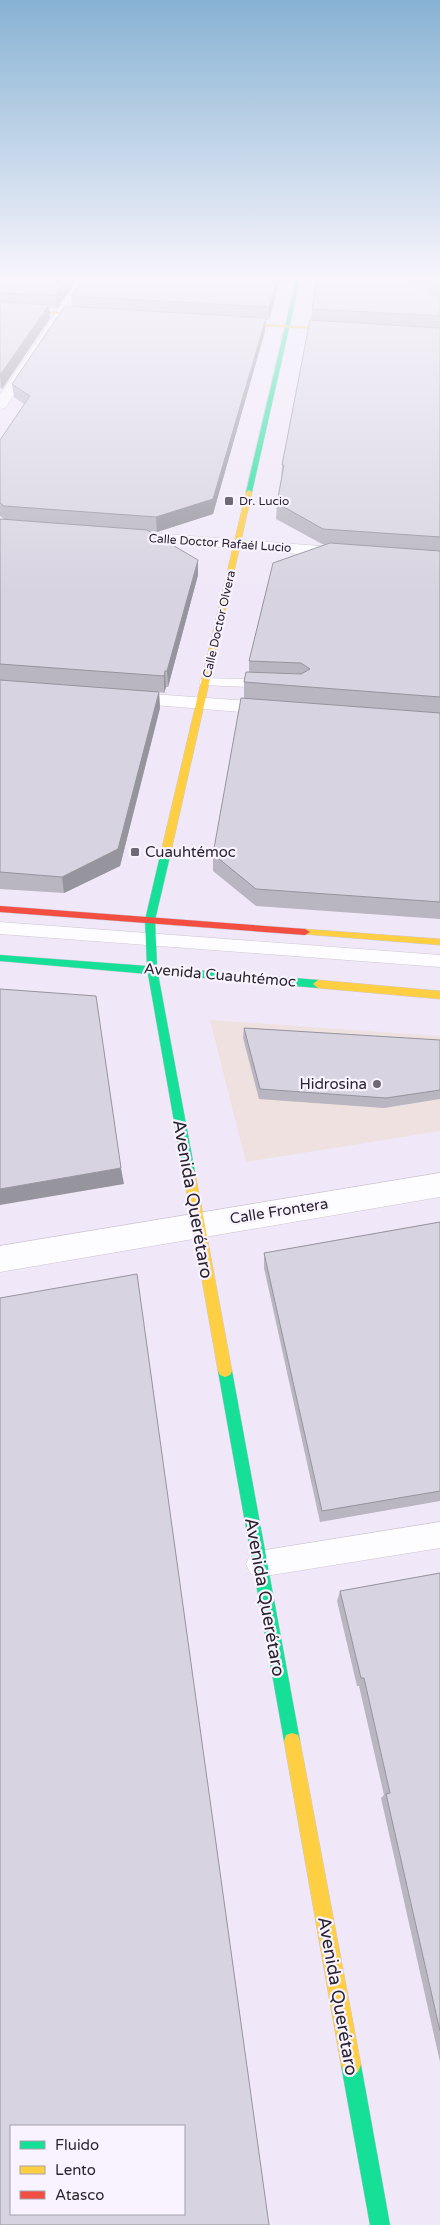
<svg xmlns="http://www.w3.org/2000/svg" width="440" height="2225" font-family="'Varela Round',sans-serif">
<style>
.commercial{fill:#eee1df}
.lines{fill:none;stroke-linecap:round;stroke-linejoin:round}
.lane-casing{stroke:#cdc7d3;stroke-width:1}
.street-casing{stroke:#cdc7d3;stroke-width:1}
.fast-casing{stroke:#cdc7d3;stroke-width:1}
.slow-casing{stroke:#cdc7d3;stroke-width:1}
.jam-casing{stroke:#cdc7d3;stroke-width:1}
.lane{fill:#fdfcfe;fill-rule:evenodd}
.street{fill:#fdfcfe;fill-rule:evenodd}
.fast{fill:#16e098;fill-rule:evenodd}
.slow{fill:#ffcf43;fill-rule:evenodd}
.jam{fill:#f24e42;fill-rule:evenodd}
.wall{fill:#b9b5c1}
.shaded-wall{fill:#96949d}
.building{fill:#d7d3e0;stroke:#96949d;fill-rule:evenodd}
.poi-dot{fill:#6f6975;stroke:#f8f3ff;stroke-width:2}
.labels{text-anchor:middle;stroke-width:4.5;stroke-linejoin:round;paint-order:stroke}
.far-poi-label{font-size:12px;fill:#29242e;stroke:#f8f3ff;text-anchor:start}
.far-street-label{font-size:12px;fill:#29242e;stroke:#f8f3ff}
.poi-label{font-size:15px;fill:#29242e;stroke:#f8f3ff;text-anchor:start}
.street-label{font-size:15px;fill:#29242e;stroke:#f8f3ff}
.near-street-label{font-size:18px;fill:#29242e;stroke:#f8f3ff}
</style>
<rect width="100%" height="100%" fill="#f0e8f8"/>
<!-- commercial -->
<path class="commercial" d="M210,1020L440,1036V1131L246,1162Z"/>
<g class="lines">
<defs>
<path id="lane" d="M206,678L271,680L278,684L271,688L201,685L199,682L201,679Z
M0,922L440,955V967L0,934Z
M440,1522V1548L259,1577L250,1573L246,1564L250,1555L259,1551Z"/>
<path id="street" d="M78,280H89L5,408L0,409V395Z
M125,531L346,548L352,550L354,553L352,556L346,558L119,539L117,536L119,533Z
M124,692L278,703L285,705L288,709L285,713L278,715L117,702L114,698L117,694Z
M440,1173V1197L0,1272V1246Z"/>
<path id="fast" d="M296,280H300L252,492L249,494L246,492Z
M165,853L170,856L155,920L157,967L318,980L323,984L318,988L158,974L195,1172L193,1175L189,1177L185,1175L183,1172L148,974L0,961V955L147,966L145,920L160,856Z
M225,1365L230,1367L232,1371L300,1741L298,1747L292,1749L286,1747L284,1741L218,1371L220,1367Z
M351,2055L358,2058L361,2065L390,2225H370L341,2065L344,2058Z"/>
<path id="slow" d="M0,309L96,314L98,315L96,316L0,311Z
M227,322L345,329L347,330L345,331L229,324Z
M249,490L252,492L170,856L165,859L160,856L246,492Z
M305,929L440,939V945L302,934L300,932L302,930Z
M318,980L440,991V999L318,988L313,984Z
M189,1167L193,1169L195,1172L232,1371L230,1375L225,1377L220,1375L218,1371L183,1172L185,1169Z
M292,1733L298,1735L300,1741L361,2065L358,2072L351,2075L344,2072L341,2065L284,1741L286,1735Z"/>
<path id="jam" d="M0,906L305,929L310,932L305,935L0,912Z"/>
</defs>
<!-- lane casing -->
<use href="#lane" class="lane-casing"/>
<!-- street casing -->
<use href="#street" class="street-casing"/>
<!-- fast casing -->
<use href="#fast" class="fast-casing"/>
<!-- slow casing -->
<use href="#slow" class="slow-casing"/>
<!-- jam casing -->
<use href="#jam" class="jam-casing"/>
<!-- lane -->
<use href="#lane" class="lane"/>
<!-- street -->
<use href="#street" class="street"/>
<!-- fast -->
<use href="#fast" class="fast"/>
<!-- slow -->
<use href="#slow" class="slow"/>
<!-- jam -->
<use href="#jam" class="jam"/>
</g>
<!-- wall -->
<path class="wall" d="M0,280H76L57,308H49L50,318L2,389L0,388Z
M280,280L269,320H266L265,331L213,514L157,532L150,531L198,575L168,687H166L164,693L159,692L160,708L120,866L64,893L0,889V519H4L0,516V440L24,404L14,397L12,384L72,307L71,296Z
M317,280H440V919L256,906L213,871V854L244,698V682L249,672V661L325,545L322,544L276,519L277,503L281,480L282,465L311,320L312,309Z
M244,1028L440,1040V1099L384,1108L259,1099L243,1038Z
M440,1222V1501L320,1522L264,1268V1253Z
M440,1573V2062L381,1798L384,1795L359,1686H357L337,1601L340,1591Z"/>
<!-- shaded-wall -->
<path class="shaded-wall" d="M66,280H76L57,308L55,295Z
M277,280H280L269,320V307Z
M49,305L50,318L2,389L0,375Z
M266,318L265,331L213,514L157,532L156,517Z
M198,560V575L168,687L167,671Z
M165,671L166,687L164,693V676Z
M159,692L160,708L120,866L64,893L62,877Z
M121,1168L124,1184L0,1205V1189Z"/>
<!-- building -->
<path class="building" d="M0,280H66L55,295L0,293Z
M82,280H277L269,307L71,296Z
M317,280H406L440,298V316L312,309Z
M427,280H440V287Z
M0,302L49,305L0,375Z
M65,306L266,318L213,499L156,517L4,506L0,503V440L30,396L12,384Z
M310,320L440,328V537L323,529L277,503L284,465H282Z
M0,519L147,530L198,560L167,671H165L164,676L0,664Z
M330,543L440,551V697L244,682L246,672L301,674L310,669L301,663L249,661L273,563Z
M0,680L159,692L118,849L62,877L0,872Z
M241,698L440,713V902L256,889L213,854Z
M0,989L96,996L121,1168L0,1189Z
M244,1028L440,1040V1090L386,1098L260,1089Z
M440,1222V1491L322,1511L264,1253Z
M137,1274L269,2225H0V1298ZM11,2126H184V2214H11Z
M440,1573V2031L386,1794L390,1793L364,1678H361L340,1591Z"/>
<!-- sky -->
<linearGradient id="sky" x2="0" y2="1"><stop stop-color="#87b2d3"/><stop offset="0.47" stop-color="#f8f5fc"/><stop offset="1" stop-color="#f8f5fc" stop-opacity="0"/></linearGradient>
<rect width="440" height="592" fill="url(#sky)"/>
<!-- markers -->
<g class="poi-dot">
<rect x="224" y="496" width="10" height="10" rx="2.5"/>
<rect x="130" y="847" width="10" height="10" rx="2.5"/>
<circle cx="377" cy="1084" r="5"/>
</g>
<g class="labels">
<!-- far-poi labels -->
<g class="far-poi-label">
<text x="239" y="505">Dr. Lucio</text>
</g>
<!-- far-street labels -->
<g class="far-street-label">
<text transform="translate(220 543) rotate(4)" y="4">Calle Doctor Rafaél Lucio</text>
<text transform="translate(219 624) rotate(-77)" y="4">Calle Doctor Olvera</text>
</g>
<!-- poi labels -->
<g class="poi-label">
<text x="145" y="857">Cuauhtémoc</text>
<text x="367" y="1089" text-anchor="end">Hidrosina</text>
</g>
<!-- street labels -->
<g class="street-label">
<text transform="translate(220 975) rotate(5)" y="5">Avenida Cuauhtémoc</text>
<text transform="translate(279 1211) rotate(-9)" y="5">Calle Frontera</text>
</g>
<!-- near-street labels -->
<g class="near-street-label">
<text transform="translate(193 1199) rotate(80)" y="6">Avenida Querétaro</text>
<text transform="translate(265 1597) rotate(80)" y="6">Avenida Querétaro</text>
<text transform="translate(338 1996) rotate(80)" y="6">Avenida Querétaro</text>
</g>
</g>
<!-- legend -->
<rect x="10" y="2125" width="175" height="90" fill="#f8f3ff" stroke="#a5a0ab"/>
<rect x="20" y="2141" width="25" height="8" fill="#16e098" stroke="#a5a0ab"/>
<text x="55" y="2150" font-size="15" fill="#29242e">Fluido</text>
<rect x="20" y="2166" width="25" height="8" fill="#ffcf43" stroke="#a5a0ab"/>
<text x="55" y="2175" font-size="15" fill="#29242e">Lento</text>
<rect x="20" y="2191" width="25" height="8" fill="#f24e42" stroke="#a5a0ab"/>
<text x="55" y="2200" font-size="15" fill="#29242e">Atasco</text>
</svg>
